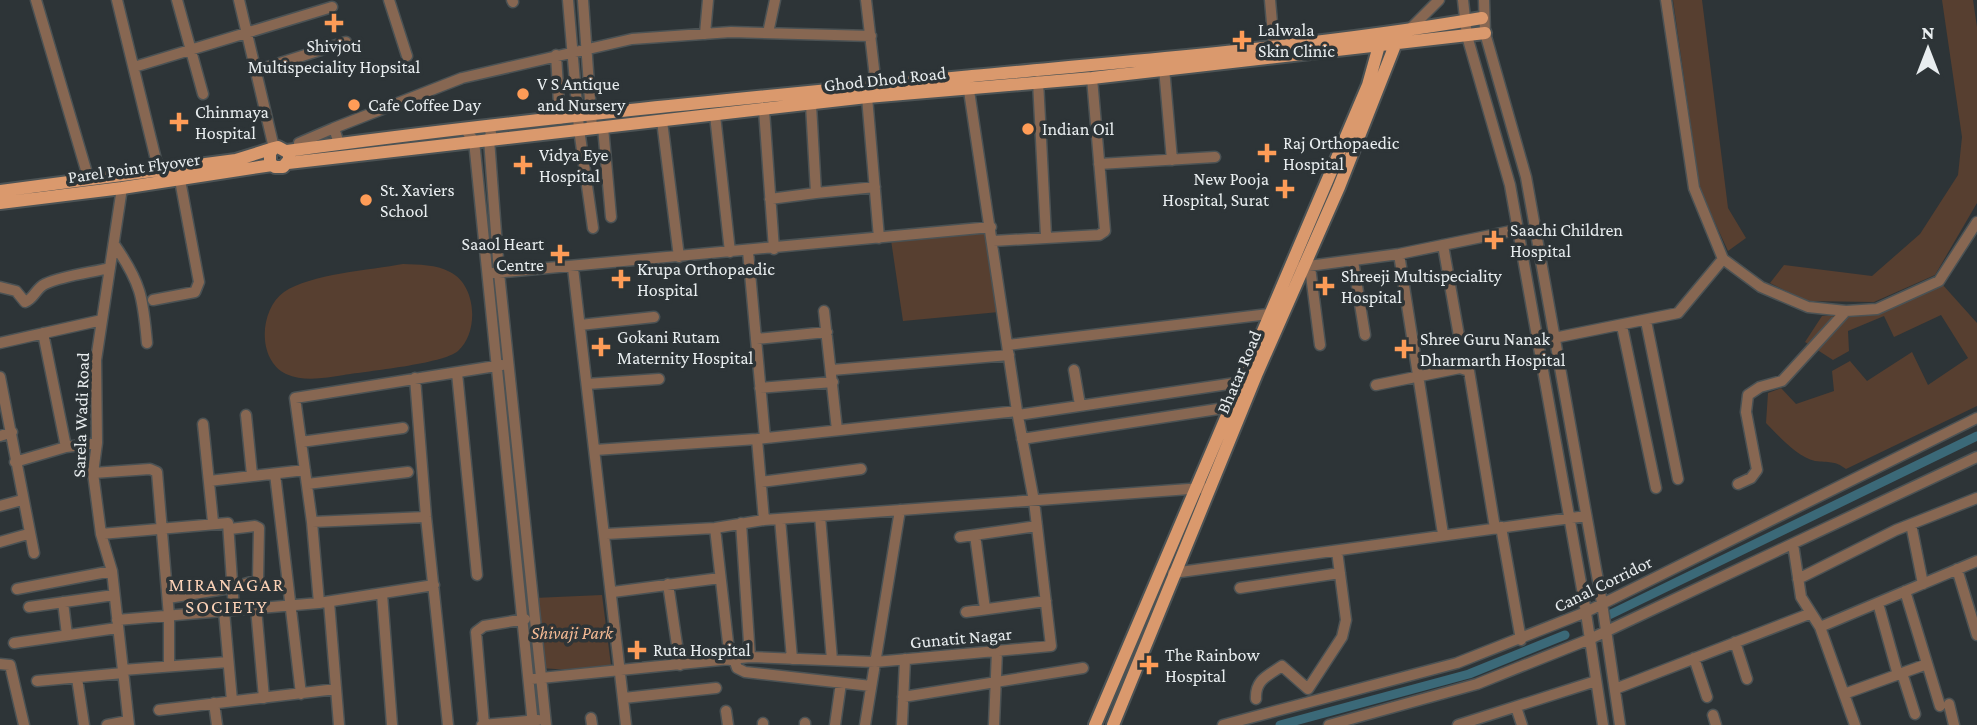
<svg xmlns="http://www.w3.org/2000/svg" width="1977" height="725" font-family="'Crimson Pro',serif">
<style>
.green{fill:#573f30}
.lines{fill:none;stroke-linecap:round;stroke-linejoin:round}
.canal{stroke:#3b6978;stroke-width:9}
.minor-casing{stroke:#4b5254;stroke-width:13}
.major-casing{stroke:#4b5254;stroke-width:16}
.minor{stroke:#876752;stroke-width:10}
.major{stroke:#da996d;stroke-width:12}
.poi-dot{fill:#fe9c57;stroke:#2d3437;stroke-width:2.5}
.labels{text-anchor:middle;stroke-width:7;stroke-linejoin:round;paint-order:stroke}
.poi-label{font-size:18px;fill:#e8edef;stroke:#2d3437;text-anchor:start}
.street-label{font-size:18px;fill:#e8edef;stroke:#2d3437}
.park-label{font-size:18px;font-style:italic;fill:#f6bb95;stroke:#2d3437}
.neighbourhood-label{font-size:19px;letter-spacing:2px;fill:#fcd2b7;stroke:#2d3437}
</style>
<rect width="100%" height="100%" fill="#2d3437"/>
<!-- green -->
<path class="green" d="M1673,0H1702L1728,208L1746,238L1728,251L1700,190Z
M1942,0H1973L1977,27V203L1935,275L1874,302L1806,301L1770,283L1784,265L1872,276L1920,234L1958,175L1962,137Z
M988,230L999,312L903,321L891,240Z
M403,264C419,265 436,264 450,272C477,285 479,333 458,351C443,364 367,371 344,375C325,378 304,382 286,374C257,360 259,310 284,292C310,274 371,270 403,264Z
M1942,284L1977,323V406L1846,469C1834,460 1829,463 1815,461C1797,457 1778,435 1766,423L1768,393L1781,388L1796,404L1834,391L1832,371L1850,361L1867,381L1912,352L1928,385L1968,358L1941,315L1894,337L1884,316L1848,331L1849,351L1833,360L1805,342L1822,316L1878,312Z
M602,595L612,673L541,668L534,598Z"/>
<g class="lines">
<!-- canal -->
<path class="canal" d="M1607,616L1977,436
M1280,725L1469,674L1565,635"/>
<defs>
<path id="minor" d="M36,0L89,180
M117,0L159,172
M177,0L203,94
M239,0L274,148
M389,0L407,56
M512,0L513,2
M568,0L579,129L593,228
M583,0L592,128
M866,0L876,86
M1270,0L1274,46
M1463,0L1467,36L1510,185L1584,600L1603,725
M1484,0L1485,33L1526,177L1602,603L1620,725
M1666,0L1694,188L1723,259L1761,287L1808,307L1846,311L1877,309L1939,281L1977,222
M1409,30L1439,0
M768,33L775,0
M705,34L708,0
M556,55L560,119
M134,67L332,7
M1164,68L1172,160
M255,71L346,42
M1038,81L1046,236
M867,97L879,238
M764,110L774,249
M715,115L730,252
M662,121L679,257
M488,126L491,133L489,139L499,273L546,725
M603,127L611,217
M472,128L468,133L474,141L533,725
M339,144L334,128L462,78L632,39L731,32L871,36
M299,149V143L334,128
M1099,164L1215,157
M122,188L96,360L97,443L93,473L101,534L112,571L129,725
M816,193L875,187
M770,199L816,193L811,105
M993,241L1099,235L1105,231L1092,78
M114,244C141,283 143,297 147,343
M1443,245L1459,336
M748,251L765,438
M1399,254L1443,534
M1353,261L1365,335
M1301,267L1399,254L1516,230
M1310,267L1320,345
M573,268L626,725
M493,273L991,227
M0,287L16,291L25,302C34,299 36,288 45,284C65,275 89,273 110,268
M153,300L195,292L199,282L180,180
M824,311L837,430
M1646,321L1678,479
M580,325L654,317
M1622,326L1656,488
M43,333L66,447
M1554,338L1678,313L1723,259
M756,339L827,332
M0,343L102,320
M1008,345L1269,314
M832,370L1009,355
M1074,370L1080,405
M457,373L477,575
M0,377L34,553
M415,378L426,517L448,725
M587,384L659,379
M1376,385L1460,368L1469,371L1495,528
M760,388L833,382
M246,415L252,475
M1018,415L1242,382
M203,424L213,522
M0,436L12,432
M757,439L764,520
M1022,439L1231,407
M301,442L403,428
M595,450L757,439L1017,411
M15,462L66,447L97,443
M93,473L150,469L157,472L169,616V666
M275,474L301,694
M209,481L305,470
M761,482L861,469
M307,484L408,472
M1738,484L1751,478L1757,470L1746,412L1748,395L1760,387L1782,381L1846,311
M0,506L22,500
M820,516L832,660
M780,519L792,659
M312,522L426,517
M741,523L750,657
M1911,524L1923,584
M1501,527L1521,640
M715,528L730,660
M101,534L228,523L234,610
M606,534L715,528L764,520L1203,488
M975,535L985,609
M960,537L1037,526
M0,542L28,534
M1793,544L1801,597L1820,627
M1957,569L1977,635
M1173,573L1586,516
M1798,579L1896,530L1977,498
M668,584L680,665
M1240,588L1340,573
M17,589L112,571
M1905,591L1940,706
M613,592L720,578
M382,594L392,725
M168,598L231,588L258,580L259,528L255,526L230,529
M63,602L67,635
M329,602L339,725
M319,603L312,522L295,398L502,365
M1878,603L1898,675
M29,607L114,595
M256,608L264,698
M224,611L232,701
M966,612L1046,601
M117,620L319,603L434,585
M1735,642L1747,679
M14,643L117,628
M1694,658L1707,697
M734,659L737,668L745,672L871,686
M0,664L10,665L24,725
M123,670L228,662
M1902,673L1915,714
M77,678L84,725
M531,679L750,657L875,662L1051,646L1034,501L1017,411L968,84
M37,681L123,673
M1615,689L1809,614
M1844,694L1927,664
M903,697L1083,668
M624,698L716,688
M1256,699C1255,680 1267,676 1282,666L1308,689L1342,637L1346,620L1337,551
M214,703L217,725
M1949,704L1954,725
M1516,707L1522,725
M159,710L336,689
M726,711L728,725
M1713,715L1716,725
M591,718L592,725
M107,725L128,721
M482,725L538,720
M484,725L476,632L484,626L525,619
M763,725V723
M805,725V723
M835,725L841,683
M865,725L900,510
M902,725L905,659
M994,725L997,651
M1223,725L1457,663L1586,612L1977,418
M1329,725L1477,684L1590,639L1977,457
M1458,725L1596,681
M1855,725L1820,627L1977,561"/>
<path id="major" d="M287,151C515,120 744,98 972,76C1142,60 1313,47 1482,18
M288,163L867,97L1092,78L1485,33
M0,191L236,160L274,148L278,147L289,153V160L283,167H275L270,163V153L274,148
M0,203L122,188L272,165
M1095,725L1368,85L1380,42
M1113,725L1257,373L1339,187L1397,40"/>
</defs>
<!-- minor casing -->
<use href="#minor" class="minor-casing"/>
<!-- major casing -->
<use href="#major" class="major-casing"/>
<!-- minor -->
<use href="#minor" class="minor"/>
<!-- major -->
<use href="#major" class="major"/>
</g>
<!-- markers -->
<g class="poi-dot">
<path d="M330.5 12.5h7v7h7v7h-7v7h-7v-7h-7v-7h7z"/>
<path d="M1238.5 29.5h7v7h7v7h-7v7h-7v-7h-7v-7h7z"/>
<circle cx="523" cy="94" r="7"/>
<circle cx="354" cy="105" r="7"/>
<path d="M175.5 111.5h7v7h7v7h-7v7h-7v-7h-7v-7h7z"/>
<circle cx="1028" cy="129" r="7"/>
<path d="M1263.5 142.5h7v7h7v7h-7v7h-7v-7h-7v-7h7z"/>
<path d="M519.5 154.5h7v7h7v7h-7v7h-7v-7h-7v-7h7z"/>
<path d="M1281.5 178.5h7v7h7v7h-7v7h-7v-7h-7v-7h7z"/>
<circle cx="366" cy="200" r="7"/>
<path d="M1490.5 229.5h7v7h7v7h-7v7h-7v-7h-7v-7h7z"/>
<path d="M556.5 243.5h7v7h7v7h-7v7h-7v-7h-7v-7h7z"/>
<path d="M617.5 268.5h7v7h7v7h-7v7h-7v-7h-7v-7h7z"/>
<path d="M1321.5 275.5h7v7h7v7h-7v7h-7v-7h-7v-7h7z"/>
<path d="M597.5 336.5h7v7h7v7h-7v7h-7v-7h-7v-7h7z"/>
<path d="M1400.5 338.5h7v7h7v7h-7v7h-7v-7h-7v-7h7z"/>
<path d="M633.5 639.5h7v7h7v7h-7v7h-7v-7h-7v-7h7z"/>
<path d="M1145.5 654.5h7v7h7v7h-7v7h-7v-7h-7v-7h7z"/>
</g>
<g class="labels">
<!-- poi labels -->
<g class="poi-label">
<text x="1258" y="36">Lalwala<tspan x="1258" dy="21">Skin Clinic</tspan></text>
<text x="334" y="52" text-anchor="middle">Shivjoti<tspan x="334" dy="21">Multispeciality Hopsital</tspan></text>
<text x="537" y="90">V S Antique<tspan x="537" dy="21">and Nursery</tspan></text>
<text x="368" y="111">Cafe Coffee Day</text>
<text x="195" y="118">Chinmaya<tspan x="195" dy="21">Hospital</tspan></text>
<text x="1042" y="135">Indian Oil</text>
<text x="1283" y="149">Raj Orthopaedic<tspan x="1283" dy="21">Hospital</tspan></text>
<text x="539" y="161">Vidya Eye<tspan x="539" dy="21">Hospital</tspan></text>
<text x="1269" y="185" text-anchor="end">New Pooja<tspan x="1269" dy="21">Hospital, Surat</tspan></text>
<text x="380" y="196">St. Xaviers<tspan x="380" dy="21">School</tspan></text>
<text x="1510" y="236">Saachi Children<tspan x="1510" dy="21">Hospital</tspan></text>
<text x="544" y="250" text-anchor="end">Saaol Heart<tspan x="544" dy="21">Centre</tspan></text>
<text x="637" y="275">Krupa Orthopaedic<tspan x="637" dy="21">Hospital</tspan></text>
<text x="1341" y="282">Shreeji Multispeciality<tspan x="1341" dy="21">Hospital</tspan></text>
<text x="617" y="343">Gokani Rutam<tspan x="617" dy="21">Maternity Hospital</tspan></text>
<text x="1420" y="345">Shree Guru Nanak<tspan x="1420" dy="21">Dharmarth Hospital</tspan></text>
<text x="653" y="656">Ruta Hospital</text>
<text x="1165" y="661">The Rainbow<tspan x="1165" dy="21">Hospital</tspan></text>
</g>
<!-- street labels -->
<g class="street-label">
<text transform="translate(885 79) rotate(-6)" y="6">Ghod Dhod Road</text>
<text transform="translate(134 168) rotate(-8)" y="6">Parel Point Flyover</text>
<text transform="translate(1239 372) rotate(-67)" y="6">Bhatar Road</text>
<text transform="translate(81 415) rotate(-88)" y="6">Sarela Wadi Road</text>
<text transform="translate(1603 584) rotate(-26)" y="6">Canal Corridor</text>
<text transform="translate(961 638) rotate(-5)" y="6">Gunatit Nagar</text>
</g>
<!-- park labels -->
<g class="park-label">
<text x="572" y="639">Shivaji Park</text>
</g>
<!-- neighbourhood labels -->
<g class="neighbourhood-label">
<text x="227" y="591">MIRANAGAR<tspan x="227" dy="22">SOCIETY</tspan></text>
</g>
</g>
<!-- north arrow -->
<g transform="translate(1928 49)" stroke="#2d3437" stroke-width="5" paint-order="stroke">
<path d="M0-5L12 26L0 18L-12 26Z" fill="#e8edef"/>
<text y="-10" font-size="19" font-weight="bold" text-anchor="middle" fill="#e8edef">N</text>
</g>
</svg>
